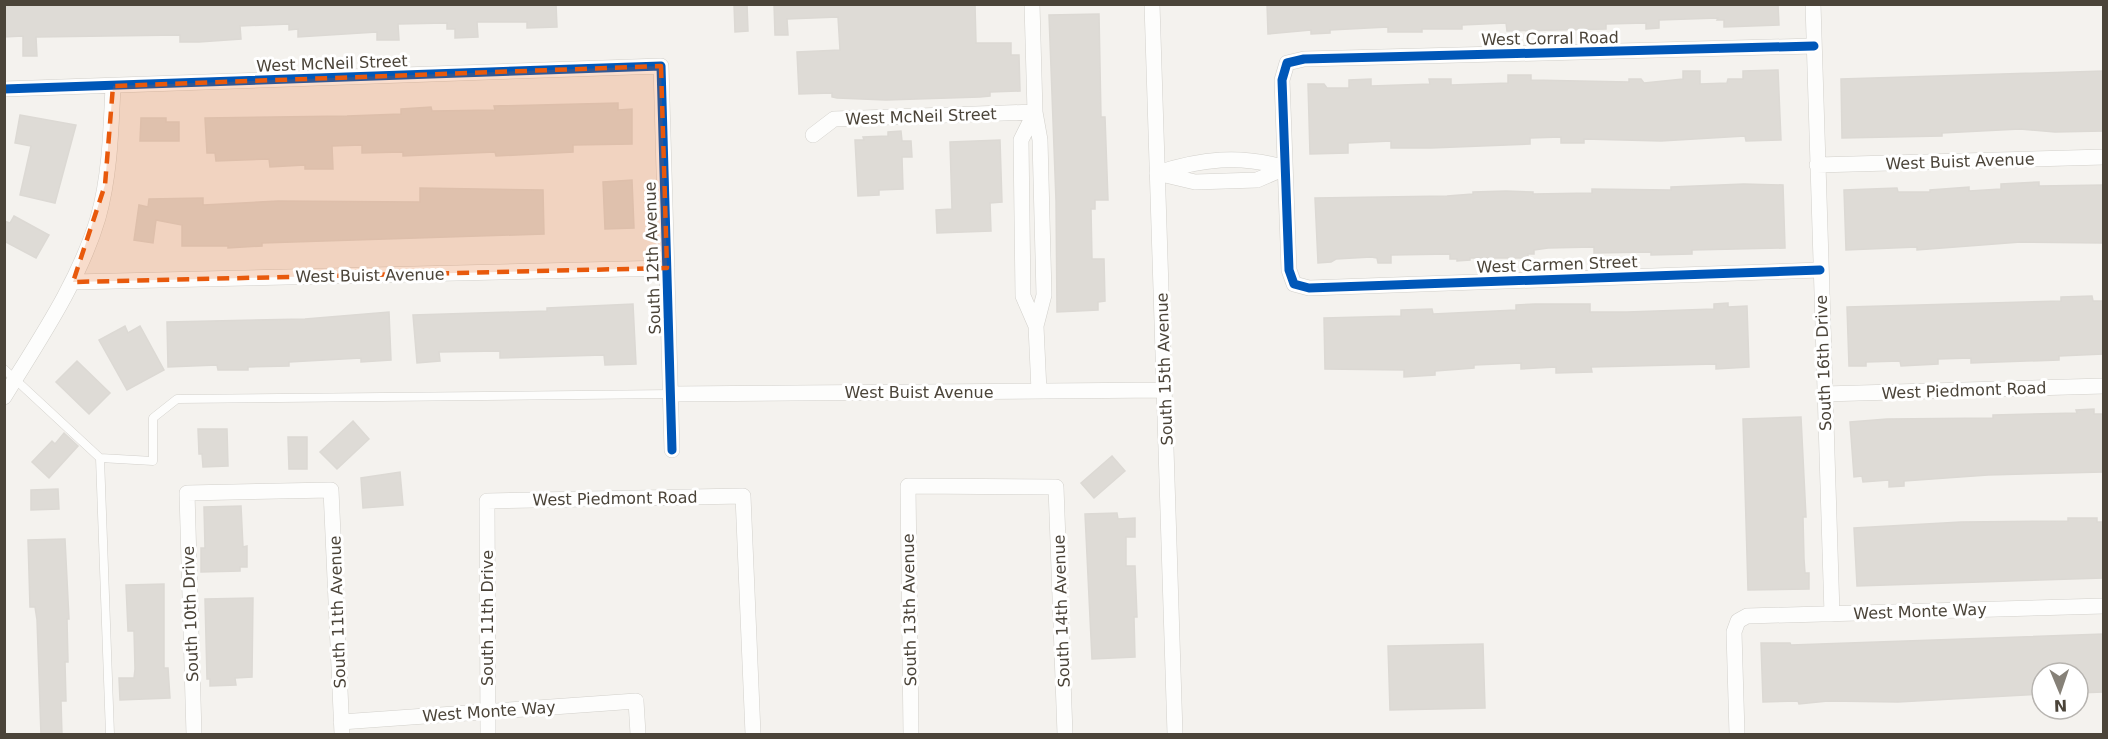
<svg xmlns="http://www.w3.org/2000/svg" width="2108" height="739" font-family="'DejaVu Sans',sans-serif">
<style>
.building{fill:#dedbd6;stroke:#dcd9d4;stroke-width:1.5}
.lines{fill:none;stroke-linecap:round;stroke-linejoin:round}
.lane-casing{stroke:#d2d0cb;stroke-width:9}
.street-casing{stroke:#d2d0cb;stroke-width:16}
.lane{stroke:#fdfdfc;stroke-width:8}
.street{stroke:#fdfdfc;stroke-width:15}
.cycleway-casing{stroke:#fff;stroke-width:13}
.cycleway{stroke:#0057b8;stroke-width:9}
.marked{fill:#e8590c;fill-opacity:0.2;stroke:#e8590c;stroke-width:4.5;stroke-dasharray:12 8;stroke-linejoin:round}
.labels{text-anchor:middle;stroke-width:6;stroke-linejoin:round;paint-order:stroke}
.street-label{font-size:16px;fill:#4b4439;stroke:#fff}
</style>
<rect width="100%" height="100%" fill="#f4f2ee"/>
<!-- building -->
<path class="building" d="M4,4H556L557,27L527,28V22H477L478,37L455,38V29H447V23L398,24L399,40H377V32L298,37V29L289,30V24L240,26L241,39L199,42H180V35L36,37L37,56H23V36L4,37Z
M734,4H747L748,31L735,32Z
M774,4H975L976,43H1011V55H1019L1020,91L990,92V96L980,97L886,100L837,98L832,97V93L799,94L797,52L840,50L838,17L787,19L788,35H775Z
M1267,4H1778L1779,25L1724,27V20H1717L1718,18L1659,20V28L1646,29V23L1606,24V29L1507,31L1506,23L1462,25V29H1422V32H1388V27L1330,30V33L1311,34V30L1268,34Z
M1099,14L1101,117H1105L1108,200H1095V209H1091L1092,259H1104L1105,301L1098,302V310L1057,312L1056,201L1049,15Z
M1778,70L1781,140L1746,141L1745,136L1661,141L1584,139V143H1561V137L1530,138V144L1431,148H1391V141L1348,143V153L1310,154L1308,84H1324L1327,88H1349V80L1371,79V86L1430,84L1429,79H1451V85L1508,83V75H1531V80L1629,82V79H1641L1644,83L1683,79V71H1700V84L1727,83L1728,79H1743V71Z
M2103,71V131L2055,132L2020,129L1942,133V136L1842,138L1841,79Z
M618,103V110L632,109V144L573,145V152L496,156L495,152L403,156V152L362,153V145L332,146L333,169H305V165L270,167L269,159L216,161L215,153H207L205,118L347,116L401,114V109L431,107L432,111L495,110L494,106Z
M20,115L76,125L55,203L20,195L31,146L15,143Z
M141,118H166V122H179V141H140Z
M901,131L902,141H911L912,157H902L903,189L879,190V195L858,196L855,140H864L863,137L888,136V132Z
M1000,140L1002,202L990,203L991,231L937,233L936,210L952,209L950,142Z
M632,180L634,228L605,229L603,182Z
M2039,182V186L2103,185V243L2021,242L1917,250V247L1846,250L1844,190L1897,188L1898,192H1930V190L1969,187V191L2001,189V184Z
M1744,184L1783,185L1785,248L1692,250V254L1651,255V252L1594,253V247L1548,248L1534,250V254H1528V258H1470V260L1457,261V259H1450V254L1391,255V263H1378L1377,258L1371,257L1336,259L1331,262L1318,263L1315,198L1447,196L1473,194V192L1506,191L1533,192V194L1592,193V189L1671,190V187Z
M420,188L543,190L544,234L262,243V246L228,248V246H182V225L156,220L153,243L134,240L139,205L148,207L149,199L203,198V205L278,201L420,202Z
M14,216L49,235L36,258L4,241V221L10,223Z
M2092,296L2093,301H2103V354L2059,356V360L1971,363V358L1938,359V364L1901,366L1900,361L1866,362V366H1849L1847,307L2061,301V297Z
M1728,303V307L1747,306L1749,367L1716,369V364L1591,367L1592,372L1556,373V367L1521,369V363L1474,365V368L1435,371V375L1404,377V370L1325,369L1324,318L1401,316V310L1432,309L1433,314L1516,310V305L1535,304H1590V312H1627L1714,309V304Z
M633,304L636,364L605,365L604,355L500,358V351L439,352L440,361L417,363L413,315L547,311V308Z
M389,312L391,360L361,362V358L289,362V366L248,367V370H218L217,365L168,367L167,322L305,319Z
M125,326L128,333L140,326L164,370L127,390L99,340Z
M77,361L110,393L89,414L56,382Z
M2094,409V414H2103V472L1988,475L1904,481V486L1889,487V480L1863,482L1862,476L1854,477L1850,422L1887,419L1993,418V415L2077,413L2076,410Z
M1801,417L1806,517H1803L1804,559L1805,573H1809V589L1748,590L1743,419Z
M353,421L369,439L337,469L320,452Z
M198,429H227L228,466L203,467L202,454H199Z
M64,433L78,446L49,478L32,462L52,441L55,444Z
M288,437H307V469H289Z
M1112,456L1125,471L1094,498L1081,483Z
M400,472L403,505L363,508L361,478Z
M58,489L59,509L31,510V490Z
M241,506L243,547L247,546V567H240V571L201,572V548H205L204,507Z
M1117,513L1118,519L1135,518V537H1126V566H1135L1137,617H1134L1135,657L1092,659L1085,514Z
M2068,518H2097V522H2103V578L1857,586L1854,528L1961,522L2068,521Z
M65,539L69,619H67L68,662H65L66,701H61L62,735H41L37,620L35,607H30L28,540Z
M164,584V668H168L170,698L120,700L119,678H134L135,669L134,631H128L126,585Z
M253,598L252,677L235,678L236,685L210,686V679H207L205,599Z
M2103,634V692L2078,693V673H2042V694L1898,702L1828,701L1799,704L1798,701L1763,702L1761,643H1790L1791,645Z
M1483,644L1485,708L1390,710L1388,646Z"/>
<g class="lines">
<defs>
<path id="lane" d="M4,369L100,458
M110,734L100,458L153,461V418L177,399L672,394"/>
<path id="street" d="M1032,4L1035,112L1040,140L1044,295L1036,326L1039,391
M1152,4L1175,734
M1813,4L1832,614
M1814,46L1304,59L1287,63L1282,80L1289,270L1294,284L1309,288L1820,270
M4,89L661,66L672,450
M1035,112L1021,140L1023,296L1036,326
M813,135L834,119L1035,112
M1817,165L2104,157
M1157,173L1195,182L1257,180L1285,168
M1157,173C1201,159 1240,154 1285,168
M73,282L667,268
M672,394L1165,390
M1824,394L2104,386
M4,397C39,340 79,282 98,218C110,176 111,129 113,86
M341,722L636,701L638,734
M194,734L187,493L331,490L342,734
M488,734L487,501L743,496L753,734
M911,734L908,486L1056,487L1065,734
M1737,734L1734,632L1738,621L1747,616L2104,606"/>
</defs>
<!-- lane casing -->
<use href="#lane" class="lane-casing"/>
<!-- street casing -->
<use href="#street" class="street-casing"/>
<!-- lane -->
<use href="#lane" class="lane"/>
<!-- street -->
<use href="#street" class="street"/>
<defs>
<path id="cycleway" d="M1814,46L1304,59L1287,63L1282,80L1289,270L1294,284L1309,288L1820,270
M4,89L661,66L672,450"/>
</defs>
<!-- cycleway casing -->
<use href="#cycleway" class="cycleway-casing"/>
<!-- cycleway -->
<use href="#cycleway" class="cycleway"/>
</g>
<!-- marked area -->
<path class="marked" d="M661,66L667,268L73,282L105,185L113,86Z"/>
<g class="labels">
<!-- street labels -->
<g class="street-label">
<text transform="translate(1550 38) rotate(-1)" y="6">West Corral Road</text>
<text transform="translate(332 63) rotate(-2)" y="6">West McNeil Street</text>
<text transform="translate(921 116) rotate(-2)" y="6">West McNeil Street</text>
<text transform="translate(1960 161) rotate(-2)" y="6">West Buist Avenue</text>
<text transform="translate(652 258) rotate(-92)" y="6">South 12th Avenue</text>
<text transform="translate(1557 264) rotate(-2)" y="6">West Carmen Street</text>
<text transform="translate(370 275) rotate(-1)" y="6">West Buist Avenue</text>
<text transform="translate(1823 363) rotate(-92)" y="6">South 16th Drive</text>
<text transform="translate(1164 369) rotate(-92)" y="6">South 15th Avenue</text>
<text transform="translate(1964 390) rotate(-2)" y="6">West Piedmont Road</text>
<text x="919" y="398">West Buist Avenue</text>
<text transform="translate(615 498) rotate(-1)" y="6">West Piedmont Road</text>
<text transform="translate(909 610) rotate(-91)" y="6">South 13th Avenue</text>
<text transform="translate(1061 611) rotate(-92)" y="6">South 14th Avenue</text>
<text transform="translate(1920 611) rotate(-2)" y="6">West Monte Way</text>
<text transform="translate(337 612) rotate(-92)" y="6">South 11th Avenue</text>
<text transform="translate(190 614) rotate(-92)" y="6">South 10th Drive</text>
<text transform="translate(487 618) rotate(-90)" y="6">South 11th Drive</text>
<text transform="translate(489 711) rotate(-4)" y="6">West Monte Way</text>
</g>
</g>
<!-- border -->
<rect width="2108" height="739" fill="none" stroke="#4b4439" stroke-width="12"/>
<!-- north arrow -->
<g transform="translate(2060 691) rotate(178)"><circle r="28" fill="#ffffff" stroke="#b7b4b0" stroke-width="1.5"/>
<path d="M0-4.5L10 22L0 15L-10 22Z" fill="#868178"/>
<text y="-9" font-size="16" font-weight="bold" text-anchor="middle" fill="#4b4439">N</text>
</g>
</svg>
